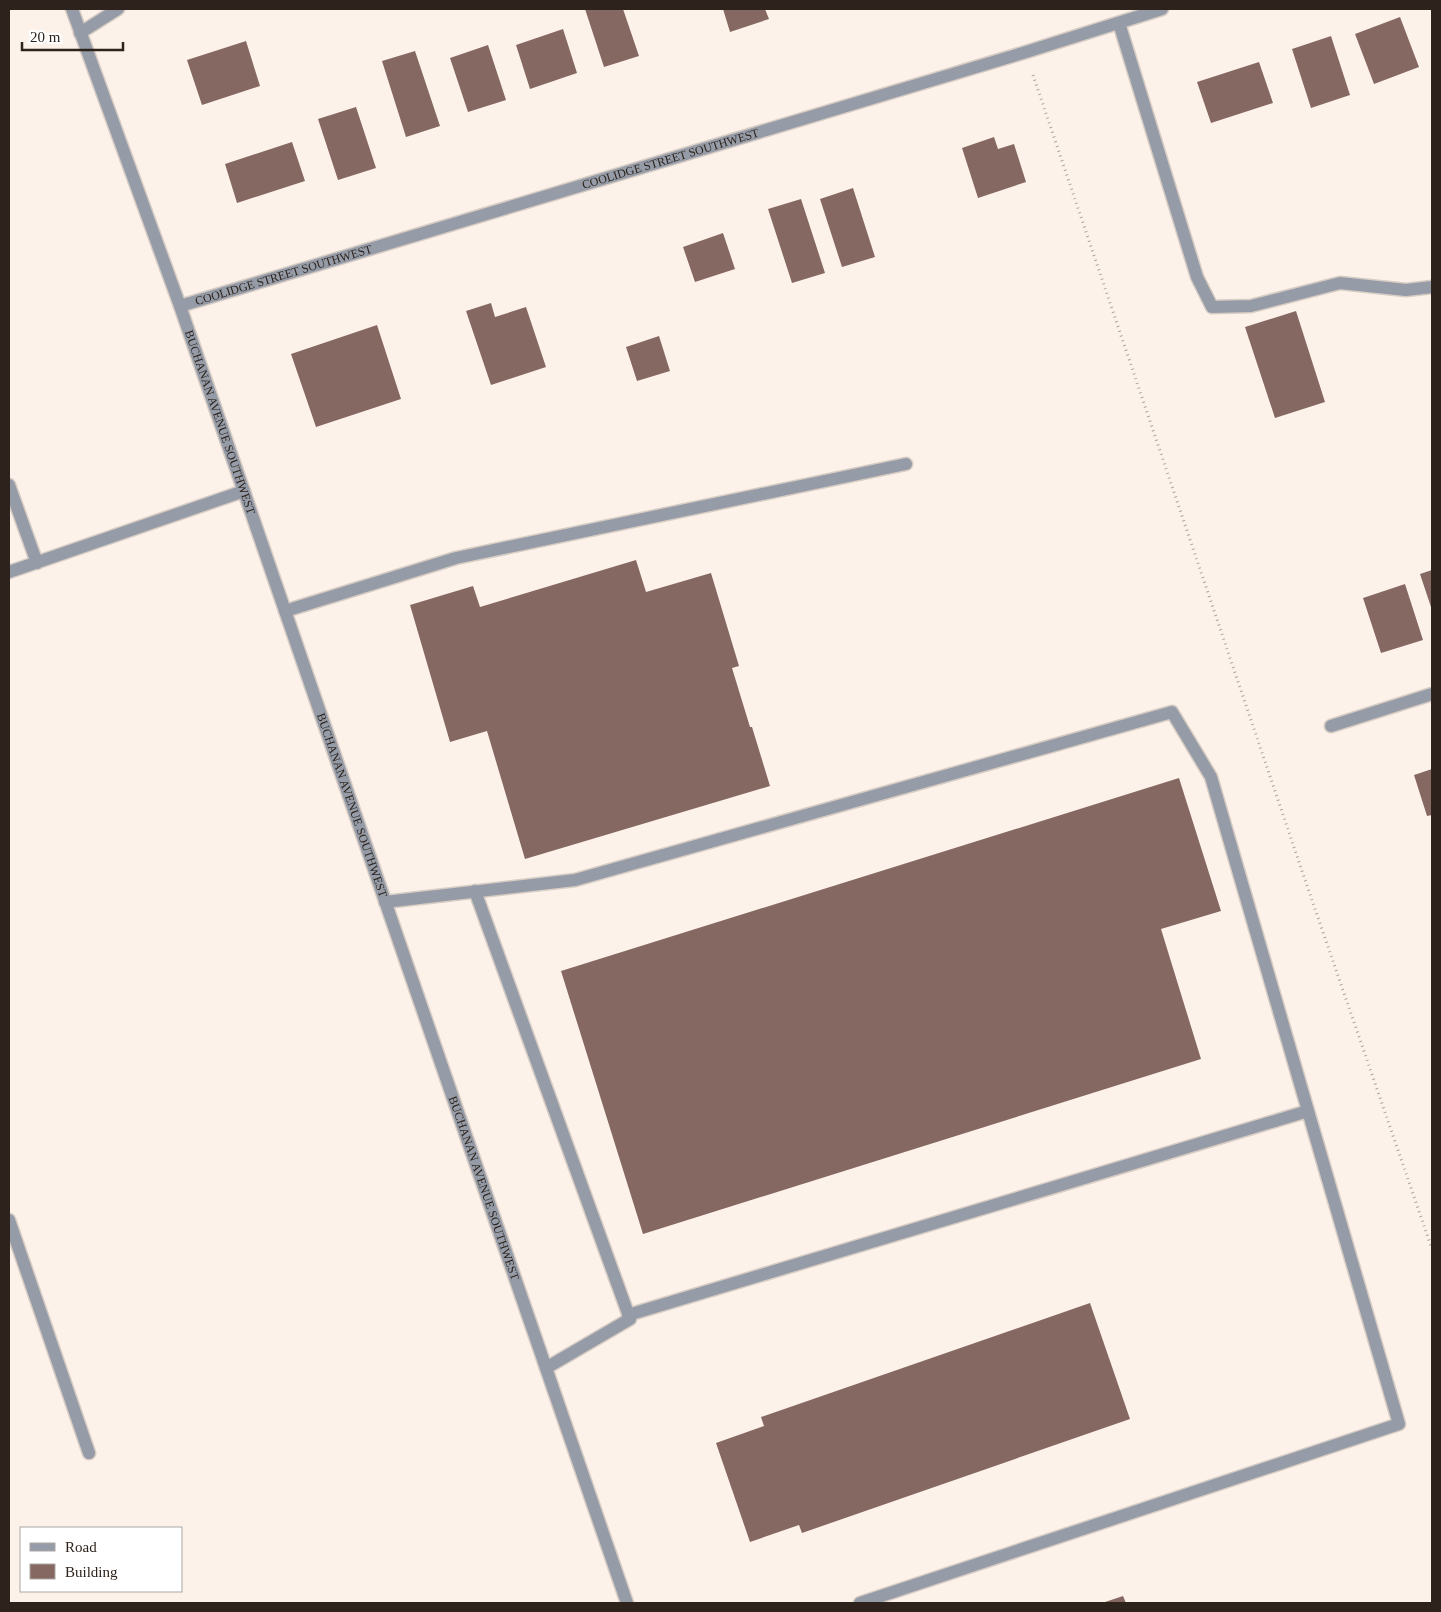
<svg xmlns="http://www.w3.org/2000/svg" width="1441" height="1612" font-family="'Times New Roman',serif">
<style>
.building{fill:#866862}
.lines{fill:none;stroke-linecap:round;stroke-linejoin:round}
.service-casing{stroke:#d8cdc5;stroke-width:15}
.minor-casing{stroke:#d8cdc5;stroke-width:15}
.tertiary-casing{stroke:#d8cdc5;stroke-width:15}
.path{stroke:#afa49c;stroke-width:3;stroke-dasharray:1 4;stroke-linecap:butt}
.service{stroke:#959ca7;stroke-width:12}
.minor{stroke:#959ca7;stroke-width:12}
.tertiary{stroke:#959ca7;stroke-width:12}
.labels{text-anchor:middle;stroke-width:5;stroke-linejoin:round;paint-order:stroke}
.street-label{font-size:12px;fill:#2d231c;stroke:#fff}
</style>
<rect width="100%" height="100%" fill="#fdf2ea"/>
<!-- building -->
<path class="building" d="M585,9H623L639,56L604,67Z
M723,9H765L769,19L730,32Z
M1400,17L1419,67L1374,84L1355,34Z
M563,29L577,73L530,89L516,45Z
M1331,36L1350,95L1311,108L1292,49Z
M246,41L260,86L202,105L187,60Z
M488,45L506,100L468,112L450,58Z
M415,51L440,126L406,137L382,61Z
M1259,62L1273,103L1211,123L1197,82Z
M356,107L376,168L338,180L318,119Z
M994,137L998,149L1014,144L1026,182L978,198L962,148Z
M292,142L305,181L237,203L225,164Z
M853,188L875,257L842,267L820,199Z
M801,199L825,273L792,283L768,209Z
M723,233L735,269L695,282L683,247Z
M491,303L495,317L526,307L546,367L491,385L466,311Z
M1296,311L1325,402L1275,418L1245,327Z
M377,325L401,399L316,427L291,354Z
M659,336L670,371L637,381L626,347Z
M636,560L646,592L711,573L739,666L732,668L750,727H752L770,786L525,859L487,731L450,742L410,605L473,586L480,607Z
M1432,570V610L1420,574Z
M1405,584L1423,640L1381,653L1363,598Z
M1432,769V815L1427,816L1414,775Z
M1179,778L1221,911L1161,929L1201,1059L643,1234L561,971Z
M1090,1303L1130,1419L802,1533L799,1525L750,1542L716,1443L764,1426L761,1417Z
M1123,1596L1126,1603H1102Z"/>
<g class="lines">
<defs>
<path id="service" d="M1119,23L1197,277L1212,307L1251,306L1340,283L1406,290L1432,287
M80,33L118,9
M9,485L37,563
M9,572L244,491
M285,611L456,558L906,464
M475,891L630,1319L546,1368
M385,902L575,880L1172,712L1211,777L1399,1424L860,1603
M9,1220L89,1453
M628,1315L1308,1111"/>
<g id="minor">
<path id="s1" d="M180,306L1026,52L1162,9"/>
<path d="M1331,726L1432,694"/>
</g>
<g id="tertiary">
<path id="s2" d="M72,9L180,306L627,1603"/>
</g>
</defs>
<!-- service casing -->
<use href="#service" class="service-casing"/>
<!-- minor casing -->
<use href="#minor" class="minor-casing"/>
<!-- tertiary casing -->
<use href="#tertiary" class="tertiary-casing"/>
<!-- path -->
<path class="path" d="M1033,75L1302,871L1432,1249"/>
<!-- service -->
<use href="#service" class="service"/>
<!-- minor -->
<use href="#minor" class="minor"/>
<!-- tertiary -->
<use href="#tertiary" class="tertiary"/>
</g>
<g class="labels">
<!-- street labels -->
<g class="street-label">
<text dy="4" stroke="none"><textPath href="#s1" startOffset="512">COOLIDGE STREET SOUTHWEST</textPath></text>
<text dy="4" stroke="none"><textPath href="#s1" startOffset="108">COOLIDGE STREET SOUTHWEST</textPath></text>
<text dy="4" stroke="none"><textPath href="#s2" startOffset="439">BUCHANAN AVENUE SOUTHWEST</textPath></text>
<text dy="4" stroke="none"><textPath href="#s2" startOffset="844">BUCHANAN AVENUE SOUTHWEST</textPath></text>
<text dy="4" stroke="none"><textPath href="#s2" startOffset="1249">BUCHANAN AVENUE SOUTHWEST</textPath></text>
</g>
</g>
<!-- border -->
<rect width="1441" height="1612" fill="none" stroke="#2d231c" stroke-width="20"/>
<!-- legend -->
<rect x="20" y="1527" width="162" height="65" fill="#ffffff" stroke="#aba7a4"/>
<rect x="30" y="1543" width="25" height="8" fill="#959ca7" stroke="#aba7a4"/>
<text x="65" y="1552" font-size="15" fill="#2d231c">Road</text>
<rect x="30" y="1564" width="25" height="15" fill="#866862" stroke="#aba7a4"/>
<text x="65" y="1577" font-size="15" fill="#2d231c">Building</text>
<!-- scale -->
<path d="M22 42v8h101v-8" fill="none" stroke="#2d231c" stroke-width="2.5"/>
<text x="30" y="42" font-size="15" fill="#2d231c" stroke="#ffffff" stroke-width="4" paint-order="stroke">20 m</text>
</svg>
